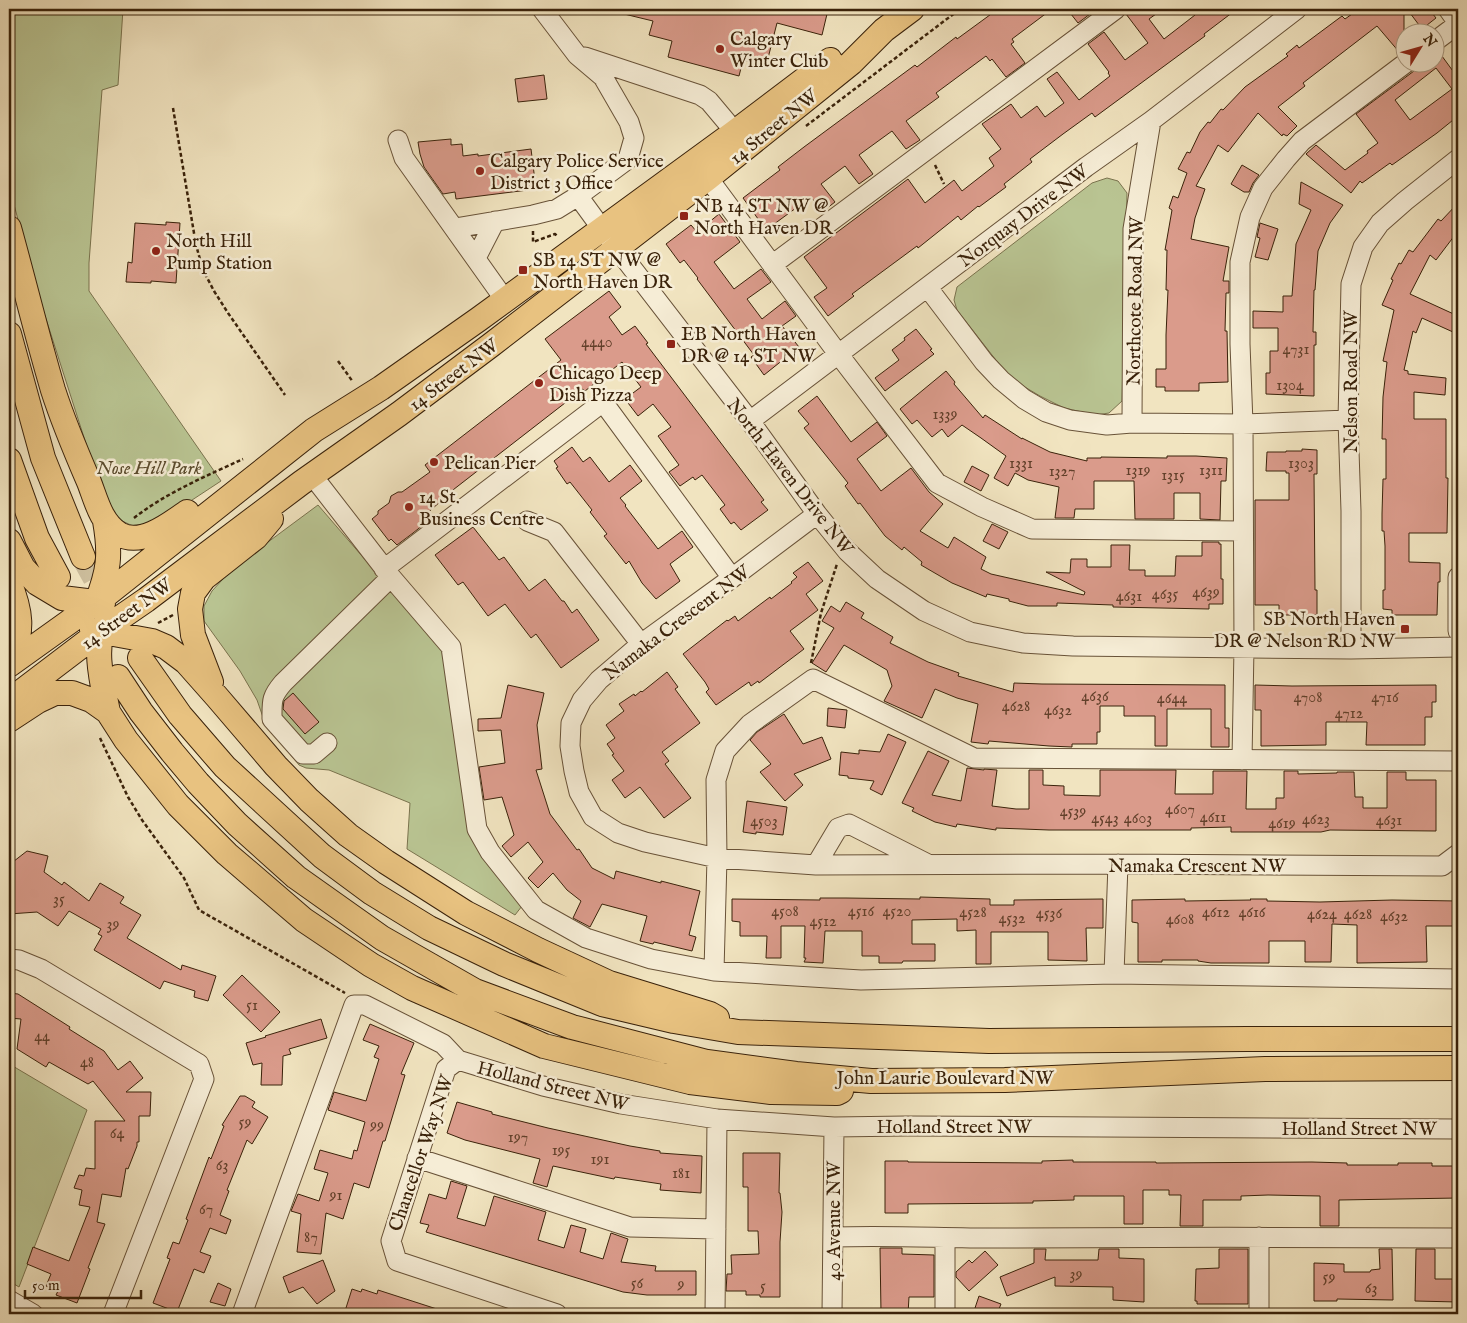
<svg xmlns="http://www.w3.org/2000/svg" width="1467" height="1323" font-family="'IM FELL English',serif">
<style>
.green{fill:#b9c492;stroke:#7a734e}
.building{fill:#da9b8b;stroke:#3a220a;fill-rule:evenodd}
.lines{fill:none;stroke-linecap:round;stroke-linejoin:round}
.major-tunnel{stroke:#ccbd9c;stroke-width:24;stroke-dasharray:24 12;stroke-linecap:butt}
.minor-casing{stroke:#685238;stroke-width:21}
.major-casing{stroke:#3a220a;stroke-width:26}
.path{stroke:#3a220a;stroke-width:2.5;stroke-dasharray:4 2.5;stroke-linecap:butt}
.minor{stroke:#f6edd6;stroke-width:19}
.major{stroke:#e8c280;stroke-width:24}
.poi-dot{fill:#8f2418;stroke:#f6edd6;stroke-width:2}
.labels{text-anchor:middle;stroke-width:5;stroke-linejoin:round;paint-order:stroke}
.number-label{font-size:16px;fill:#62402a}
.poi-label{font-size:19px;fill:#3a220a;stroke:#f6edd6;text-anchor:start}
.street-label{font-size:19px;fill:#3a220a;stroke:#f6edd6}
.park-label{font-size:19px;font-style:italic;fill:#5a4a2c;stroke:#f6edd6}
</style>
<rect width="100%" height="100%" fill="#f1e4c0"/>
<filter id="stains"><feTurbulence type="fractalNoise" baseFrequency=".004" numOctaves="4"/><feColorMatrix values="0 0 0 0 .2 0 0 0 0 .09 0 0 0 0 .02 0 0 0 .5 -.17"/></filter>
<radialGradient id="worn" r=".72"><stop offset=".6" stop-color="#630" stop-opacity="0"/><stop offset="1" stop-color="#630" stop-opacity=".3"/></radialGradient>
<!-- green -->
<path class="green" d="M9,9H123L118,85L102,90L89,263V291L221,481L151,527L133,526L118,519L108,504L97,478L38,294L9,186Z
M1107,178L1118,181L1127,193L1122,401L1109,413L1096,415L1064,408L1040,396L1018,383L999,364L957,310L954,300L957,287L1092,183Z
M318,505L443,650L468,830L522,906L515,915L407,849L410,803L329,770L306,768L299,765L265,723L257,700L240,671L204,621V606L212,591L233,568Z
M11,1065L87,1110L19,1287L9,1281V1066Z"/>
<!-- building -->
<path class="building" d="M621,9H817L816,11L827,14L822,35L777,23L766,66L743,60L739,76L668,57L672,41L649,35L653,21L620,13Z
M998,9H1052L1012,39L1014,42L1011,44L1025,63L1006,77L992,59L990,61L986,56L936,93L939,97L906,121L920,140L906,149L892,131L859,155L873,174L859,184L845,166L821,184L835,202L822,212L811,197L766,230L743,198L780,170L778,167L804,147L915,65L917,67L956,37L957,39Z
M1067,9H1086L1090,14L1078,23Z
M1127,9H1163L1149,19L1164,39L1195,15L1190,9H1237L1204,34L1205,36L1095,117L1092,113L1063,134L1030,159L1032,162L1004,184L1006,187L979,207L978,206L961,220L958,216L918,248L917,246L852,294L854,296L828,316L814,297L827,288L804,257L908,179L925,203L954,180L962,191L994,166L989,158L1001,149L982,124L1011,104L1021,118L1037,106L1045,117L1064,103L1047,79L1057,72L1079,100L1110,76L1108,73L1109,72L1088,44L1104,32L1125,60L1148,43L1126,14Z
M1359,9H1404V51L1400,53L1377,26L1303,83L1305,86L1278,107L1297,126L1287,136L1283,134L1282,136L1258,113L1228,152L1218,145L1196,186L1205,189L1195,218L1191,239L1229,247L1223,281H1229V293H1226L1225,331H1227L1228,382L1199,383V391H1165V387H1156V369H1166V335L1168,290H1166L1167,250H1165L1172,210L1169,208L1173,196L1178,198L1187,173L1178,169L1187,152L1190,153L1200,132L1208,122L1210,123L1221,109L1223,110L1245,87L1288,56L1286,54L1297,45L1299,48L1342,16L1345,19Z
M1407,9H1429L1436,18L1422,29Z
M1439,52L1458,78V116L1437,133L1392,165L1390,163L1362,183L1360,181L1351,193L1306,154L1316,145L1345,170L1368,153L1367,151L1378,143L1356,114L1414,71L1417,67L1418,62H1434V53ZM1436,68L1452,89L1410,120L1395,100Z
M544,75L547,99L518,102L515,79Z
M451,139V145L462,144L463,156L478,154V156L531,149L536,189L456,199L455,192L443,194L424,167L420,154L418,142Z
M1242,165L1259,175L1253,183L1249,192H1244L1231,184Z
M1301,182L1343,205L1330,223L1318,251L1315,290H1314L1313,332H1316V345H1314V396L1266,394V373H1270V351H1278V328H1253V311L1283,312V296H1292L1296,244L1311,210L1299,204Z
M1458,203V231L1436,260L1430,255L1410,294L1458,316V319L1453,332L1422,318L1416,333L1413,331L1404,370L1408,371V374L1446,378L1445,395L1414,392V419H1446V478H1448L1447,533H1409V562L1440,563V582H1438L1437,615H1392V610L1383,609V590H1385V546L1384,531H1382V514L1383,479H1386V439H1382L1383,397L1387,362L1383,361L1394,310L1382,305L1393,280L1391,279L1399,263L1401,264L1409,250L1413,252L1438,219L1441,221Z
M719,214L740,242L714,262L734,289L761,269L771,282L747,299L762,319L785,301L796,316L782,326L799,347L764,375L751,357L754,355L697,279L698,278L684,260L680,263L666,244L691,225L697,232Z
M166,222L180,223L176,283L151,281V283L126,282L128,262L132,263L135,223L166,225Z
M1260,223L1278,229L1268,260L1255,257L1260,238L1257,237Z
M609,291L621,307L609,317L622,335L635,326L648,343L646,344L764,500L761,502L768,510L741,530L734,522L731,524L720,509L725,505L702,475L695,480L693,477L680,486L669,472L679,465L658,436L671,427L653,404L638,416L625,399L641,387L622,362L585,391L583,389L440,500L441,501L424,516L428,521L413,533L397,545L391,539L389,541L372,519L378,514V511L389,503L391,496L398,492H402L430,472L425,465L561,360L545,339Z
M916,329L932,349L930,350L934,354L885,391L875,378L899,360L892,350L905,340L904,338Z
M946,371L955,382L954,384L983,418L985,415L1022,439V438L1050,452L1087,461V458H1101V457L1167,458V456H1196L1227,458L1226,481H1221L1220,520L1200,519V493H1174V519H1135L1134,481H1094V509H1075L1074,518H1055L1059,487L1028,480L1015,473L1008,486L994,478L1006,456L981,438L962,425L948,437L942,429L932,437L917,420L912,424L900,409Z
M817,396L851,442L877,422L887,436L857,459L881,491L911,468L929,492L943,504L920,531L948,548L954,537L986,557L981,569L991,574L1084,595L1085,592L1046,572L1070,573L1071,559H1087V567H1111V545H1130L1129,570H1145V576H1175L1176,556H1202V542H1219V544H1221V579H1223V604H1209V609L1113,607V605L1057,603V606H1028L1009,601V599L987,594L986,597L952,583L921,565L922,562L904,547L902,550L885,536L860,503L858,504L845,486L848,483L804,428L809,424L798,411Z
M572,447L583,462L590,457L609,482L630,465L642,481L620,498L626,505L625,506L658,549L682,531L693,547L670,564L680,581L656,599L642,583L629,561L626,564L604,536L607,534L590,512L592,510L570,482L567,484L556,468L558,467L554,461Z
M1302,449L1317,450V474H1314L1315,590H1317V615H1279V605H1255V500H1289V473H1286V471H1266L1267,452H1286V451H1302Z
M972,466L989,475L981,491L964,482Z
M992,524L1008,532L999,549L983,541Z
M473,527L499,560L504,557L529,591L545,579L562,601H564L572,613L577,609L599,640L561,668L536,634L531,638L505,604L488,616L463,582L458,585L435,555Z
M808,562L823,581L806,594L818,610L790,631L804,649L759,683L758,681L751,686L749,682L716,705L706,692L709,689L705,682L683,654L727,620L728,621L735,616L738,621L770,597L771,599L792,583L791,582L797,577L793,573Z
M846,602L864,613L861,618L893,637L890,643L928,662L959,673L958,676L1013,692L1014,683L1042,684L1225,685V728H1229V747H1211V709H1167V746H1155V716H1124V706H1100V732H1097V744H1072V747L1049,746L989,741L988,744L971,742L978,704L957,698L935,689L922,718L884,701L892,686L887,670L844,645L826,672L812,663L834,628L822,621L831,606L840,612Z
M667,672L678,687L675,689L700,723L662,752L669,761L665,764L691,798L664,818L640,787L625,798L612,780L624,771L612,755L614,754L607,744L615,738L606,725L624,711L619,704L634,694L635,696L641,691L642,692Z
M508,685L544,693L537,725L542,769L536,770L550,814L577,850L579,849L592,868L614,879L616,871L661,883V881L700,891L689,935L696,937L692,951L654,942L653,944L640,941L647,916L602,904L590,927L573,918L581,901L567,890L553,873L538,888L528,878L543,862L528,842L511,857L502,846L514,835L502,797L484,800L479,767L505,763L501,730L478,731V719L501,718Z
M1255,685L1292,686L1436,685V702H1432V717H1425V745H1366L1367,722H1326V745L1261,746V710H1255Z
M293,693L319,722L305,734L283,709L284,701Z
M828,708L847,710L845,728L827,726Z
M784,714L803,744L822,737L831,759L794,774L803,785L785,801L760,772L771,764L750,740L757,732Z
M888,734L906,742L882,795L870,789L874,781L848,778V776L839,775L841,752L859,754V750L880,752Z
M928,751L949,761L932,795L961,801L967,768L984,770V769L997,770L992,806L1016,809H1029V770H1043V785L1064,786V795L1100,796V770H1176L1175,794H1213V771H1247L1246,809H1276V798H1284V771H1298V774L1337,773V772H1354L1355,797H1363V808H1387V772H1406V780H1436V831L1330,830L1321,832H1231V827L1191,828V830H1049L996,828V830L957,824L956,827L935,822L912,811L914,808L902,803Z
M747,801L787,807L783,835L756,832V834L743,832Z
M27,851L48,856L44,872L62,885L64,882L89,901L100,883L124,897L120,903L141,915L127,938L181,970L182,965L216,976L208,1001L194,997L195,991L164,981L160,989L94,950L102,936L98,934L101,929L69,911L58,926L37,912L9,914V865Z
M920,897L990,899V905H1014V900L1103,899V928H1086L1087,961L1048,960V932H991V964H976V930L957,931V919L912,920V944H935V961H903L902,963H879V956H862V931H825L823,963L804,962L806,958H804L805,926H781V958H766L767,936H740V922L732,921V899L820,900V898H846L920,899Z
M1185,899V901L1251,900L1250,899H1267V901L1320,902L1392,900L1458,901V926H1426L1427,962L1357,963V925L1332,924L1331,962H1305V941H1269V963H1211L1198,961V960H1162V962H1138V923L1132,922V900Z
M242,975L280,1012L261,1032L223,995Z
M9,993L18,994L70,1027L69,1029L104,1051L118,1070L130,1061L143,1078L126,1092H151L150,1116H139V1142H137V1146L128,1169L126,1168L121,1197L102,1194L97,1222L105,1224L88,1268L90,1269L77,1303L56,1295L58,1291L46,1286L51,1274L27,1264L33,1247L69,1261L90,1207L79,1205L82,1190L74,1188L79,1175L84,1176L86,1168L95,1169V1121H125L93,1081L88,1084L49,1062L46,1067L17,1049L21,1019L9,1018Z
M321,1019L327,1038L289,1049L291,1054L283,1056L282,1085H261L262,1063L253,1065L246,1043L266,1037L265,1036Z
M370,1024L414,1043L401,1074L405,1075L385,1141H383L369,1188L354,1183L343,1219L326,1213L321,1254L297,1252L301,1214L291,1211L298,1194L319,1201L328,1173L314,1169L320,1150L352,1159L354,1150L357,1151L365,1122L328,1110L334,1092L366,1101L379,1059L374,1057L379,1046L363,1040Z
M240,1096H245L255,1102L252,1107L268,1117L252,1144L247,1140L227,1190L229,1191L220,1215L231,1220L226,1234L210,1228L200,1252L211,1256L204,1273L194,1269L177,1312L153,1303L170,1259L167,1258L173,1242L179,1244L188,1220L186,1219L209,1157L211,1159L224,1126L222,1125Z
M457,1102L492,1112V1114L548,1128L630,1146L660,1151V1153L702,1156L701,1193L660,1190L661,1184L615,1177L614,1179L553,1166L547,1187L533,1183L540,1159L465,1140L447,1133Z
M743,1153H780L779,1193H780L782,1212L780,1242V1297H760V1295H746V1291H726L727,1274H732L731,1255L759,1254L758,1231H748V1187H743Z
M1073,1160V1162H1156V1163L1312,1162L1347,1163V1165H1398V1163H1432V1166H1458V1198L1339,1200V1226H1320V1196L1268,1195L1241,1196V1200H1203V1226H1180L1181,1195H1169V1190H1143V1224H1124V1196H1074V1200L1033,1201V1203L908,1204V1213H885V1161H908V1162L1042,1163V1161Z
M451,1181L467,1186L457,1218L485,1226L494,1196L546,1212L538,1240L564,1248L571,1225L586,1229L580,1252L603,1259L611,1233L628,1239L621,1262L656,1266L655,1271H696V1295H647L623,1292L426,1232L429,1225L420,1223L429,1194L446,1199Z
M880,1248H902V1254L934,1255V1297H909L908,1314L881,1313Z
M1034,1249H1046L1045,1260H1098L1099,1249H1119V1258L1144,1259V1302L1113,1300V1287L1055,1286V1277L1007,1296L1000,1277L1034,1263Z
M1219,1249H1248V1304H1197V1301H1195L1196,1269L1219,1268Z
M1379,1249H1392L1393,1300L1337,1299V1301H1314V1263L1344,1264V1272H1370L1371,1270L1380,1269Z
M1416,1249H1435V1279H1458V1302L1415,1301Z
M985,1251L998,1265L969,1291L956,1277V1272L969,1260L972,1263Z
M323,1260L335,1291L317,1304L303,1287L289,1293L283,1277Z
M218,1283L231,1289L225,1306L210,1302Z
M352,1289L361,1292L362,1289L377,1294L378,1290L443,1311L442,1314H355L345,1311Z
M979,1296L1001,1304L997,1314H973Z"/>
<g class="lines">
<!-- major-tunnel -->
<path class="major-tunnel" d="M83,557L108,602"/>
<defs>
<path id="minor" d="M542,9L577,55L603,77L629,122L634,138L628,159L578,196L602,229L750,421L817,514L847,551L877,579L924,611L970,632L1023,643L1073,646L1351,649L1458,647
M1448,9L1458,23
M1434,42L1458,24
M585,57L700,95L709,101L735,132
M1151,121L1133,229L1132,423L1243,424L1348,420
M398,140L404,158L505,300
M708,178L839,355L937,483L982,507L1032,529L1242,531
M455,228L533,215L557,209L578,196
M476,258L495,221
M772,265L1116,9
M928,288L984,362L1001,380L1024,399L1046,412L1070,420L1107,425L1132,423
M750,421L1086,167L1151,121L1297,9
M312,475L391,577L451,647L477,829L490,852L536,910L586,938L651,959L714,971
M817,514L732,578L641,644L599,680L582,700L571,723L570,746L574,771L579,792L593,817L618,833L645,842L717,858L816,865L1118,864L1442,866L1458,854
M527,521L554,532L641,644
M384,569L603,402L732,578
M1458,577V631
M1351,649V511L1348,420L1351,284L1363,247L1380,223L1405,201L1458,159
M327,743L314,754H303L272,719C272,701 271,697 283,683L391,577
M1242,760L1244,647L1243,424L1240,344V262L1250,217L1263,188L1286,159L1302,141L1407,62
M1458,761L974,758L813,679L750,724L725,751L716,780L717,858L714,971L861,980L1114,974L1458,979
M816,865L838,828L849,824L928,864
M9,959L19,960L41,969L199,1064L204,1079L113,1314
M1114,974L1118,864
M458,1060L543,1086L621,1104L717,1119L834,1127L906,1126L1458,1129
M458,1060L446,1069L391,1241L397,1261L557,1314
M417,1158L630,1227L716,1229
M833,1237C887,1235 941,1238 996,1238C1150,1237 1304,1237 1458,1238
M945,1238V1314
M9,1300L33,1314
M242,1314L354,1005H365L443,1044L458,1060
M715,1314L717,1119
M832,1314L834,1127
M1259,1314V1237"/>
<path id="major" d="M9,228C24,282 37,336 53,390C63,421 76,452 89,482C96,500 101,523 119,534C141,547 170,524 187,512
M9,334L43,458L83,557
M9,460L37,538L58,577
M9,541L23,568L37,583L62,598L103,603
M9,582C22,613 22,629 13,661
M96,604C109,571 111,555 105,521
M106,623C92,647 103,686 108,712
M92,630L152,641L166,647L186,662L217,697L276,766L309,800L348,835L386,862L466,913L538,950L609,983L710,1014L717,1018
M140,658L180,715L225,767L322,856L372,893L429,928L504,964L602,1004L674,1021L738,1032L989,1041L1247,1039H1458
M9,665L97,602L314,430L381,388L479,319L735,132L830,60
M118,677L141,712L172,752L198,783L237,824L296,877L382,938L475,991L572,1027L707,1062L796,1074L871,1081L1005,1080L1265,1069L1458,1068
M211,682L193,635L190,609L193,593L204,578L256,537L271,519
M9,701L101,631L146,600L301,483L399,414L491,345L708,178L851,63L884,30L912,9
M9,720L38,701L55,693H72L91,700L108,712L126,740L178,805L227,854L304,920L371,965L412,988L544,1046L690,1082L771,1092L837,1093L841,1091"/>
</defs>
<!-- minor casing -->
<use href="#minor" class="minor-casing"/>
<!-- major casing -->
<use href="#major" class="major-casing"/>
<!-- path -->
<path class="path" d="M173,108L196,245L203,270L214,291L228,313L285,395
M806,126L960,9
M935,165L944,184
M533,231V242L555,234L557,236
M338,361L353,382
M134,518C164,494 208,475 243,459
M158,623L173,615
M811,663L821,613L837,564
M100,738L128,797L142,820L184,878L199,910L345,993"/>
<!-- minor -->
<use href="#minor" class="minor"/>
<!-- major -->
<use href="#major" class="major"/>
</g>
<!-- markers -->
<g class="poi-dot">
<circle cx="720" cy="49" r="5"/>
<circle cx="480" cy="171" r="5"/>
<rect x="679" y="211" width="10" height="10" rx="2.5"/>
<circle cx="156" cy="251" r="5"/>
<rect x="518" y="265" width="10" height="10" rx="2.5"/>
<rect x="666" y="339" width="10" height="10" rx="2.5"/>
<circle cx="539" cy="383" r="5"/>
<circle cx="434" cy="462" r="5"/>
<circle cx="409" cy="507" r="5"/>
<rect x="1400" y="624" width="10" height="10" rx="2.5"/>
</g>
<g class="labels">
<!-- number labels -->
<g class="number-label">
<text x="597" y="347">4440</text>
<text x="1296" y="354">4731</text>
<text x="1290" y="390">1304</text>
<text x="945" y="419">1339</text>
<text x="1021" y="468">1331</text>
<text x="1301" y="468">1303</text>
<text x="1138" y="475">1319</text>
<text x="1211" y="475">1311</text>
<text x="1062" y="476">1327</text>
<text x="1173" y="480">1315</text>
<text x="1206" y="597">4639</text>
<text x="1165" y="599">4635</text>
<text x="1129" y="601">4631</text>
<text x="1095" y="701">4636</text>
<text x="1308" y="702">4708</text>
<text x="1385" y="702">4716</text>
<text x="1172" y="703">4644</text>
<text x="1016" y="711">4628</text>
<text x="1058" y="715">4632</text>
<text x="1349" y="718">4712</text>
<text x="1180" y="814">4607</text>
<text x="1073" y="816">4539</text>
<text x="1213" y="822">4611</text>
<text x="1105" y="823">4543</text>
<text x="1138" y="823">4603</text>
<text x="1316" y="824">4623</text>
<text x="1389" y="825">4631</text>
<text x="764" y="826">4503</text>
<text x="1282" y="828">4619</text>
<text x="59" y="904">35</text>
<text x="785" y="916">4508</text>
<text x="861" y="916">4516</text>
<text x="897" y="916">4520</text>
<text x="973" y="917">4528</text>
<text x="1216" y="917">4612</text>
<text x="1252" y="917">4616</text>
<text x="1049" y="918">4536</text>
<text x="1322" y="919">4624</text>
<text x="1358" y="919">4628</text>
<text x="1394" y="921">4632</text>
<text x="1012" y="923">4532</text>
<text x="1180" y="924">4608</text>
<text x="823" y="926">4512</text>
<text x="113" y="929">39</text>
<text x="252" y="1010">51</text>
<text x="42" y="1041">44</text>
<text x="87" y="1067">48</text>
<text x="245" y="1127">59</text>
<text x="377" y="1130">99</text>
<text x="117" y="1138">64</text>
<text x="518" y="1142">197</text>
<text x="561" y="1155">195</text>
<text x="600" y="1164">191</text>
<text x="222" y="1170">63</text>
<text x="681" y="1178">181</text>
<text x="336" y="1200">91</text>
<text x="206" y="1214">67</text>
<text x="311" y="1242">87</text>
<text x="1076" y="1279">39</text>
<text x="1329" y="1282">59</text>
<text x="637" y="1288">56</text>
<text x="681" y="1289">9</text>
<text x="763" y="1291">5</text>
<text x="1371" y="1293">63</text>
</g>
<!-- poi labels -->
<g class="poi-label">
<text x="730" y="45">Calgary<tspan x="730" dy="22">Winter Club</tspan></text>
<text x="490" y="167">Calgary Police Service<tspan x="490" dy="22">District 3 Office</tspan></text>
<text x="694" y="212">NB 14 ST NW @<tspan x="694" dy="22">North Haven DR</tspan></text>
<text x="166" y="247">North Hill<tspan x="166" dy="22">Pump Station</tspan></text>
<text x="533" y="266">SB 14 ST NW @<tspan x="533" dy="22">North Haven DR</tspan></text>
<text x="681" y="340">EB North Haven<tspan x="681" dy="22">DR @ 14 ST NW</tspan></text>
<text x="549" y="379">Chicago Deep<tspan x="549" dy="22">Dish Pizza</tspan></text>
<text x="444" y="469">Pelican Pier</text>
<text x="419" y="503">14 St.<tspan x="419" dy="22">Business Centre</tspan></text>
<text x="1395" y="625" text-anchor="end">SB North Haven<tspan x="1395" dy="22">DR @ Nelson RD NW</tspan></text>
</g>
<!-- street labels -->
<g class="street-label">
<text transform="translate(773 126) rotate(-39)" y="7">14 Street NW</text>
<text transform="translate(1023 215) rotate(-37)" y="7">Norquay Drive NW</text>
<text transform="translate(1134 301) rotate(-89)" y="7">Northcote Road NW</text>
<text transform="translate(453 374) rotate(-37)" y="7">14 Street NW</text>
<text transform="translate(1350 382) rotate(-90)" y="7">Nelson Road NW</text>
<text transform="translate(791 476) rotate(52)" y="7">North Haven Drive NW</text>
<text transform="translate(126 613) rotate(-36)" y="7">14 Street NW</text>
<text transform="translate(676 622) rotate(-37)" y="7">Namaka Crescent NW</text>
<text x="1197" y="872">Namaka Crescent NW</text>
<text x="945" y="1084">John Laurie Boulevard NW</text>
<text transform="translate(553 1085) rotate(14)" y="7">Holland Street NW</text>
<text x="954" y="1133">Holland Street NW</text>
<text x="1359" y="1135">Holland Street NW</text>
<text transform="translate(420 1153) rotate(-71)" y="7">Chancellor Way NW</text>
<text transform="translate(833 1221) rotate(-90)" y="7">40 Avenue NW</text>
</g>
<!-- park labels -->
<g class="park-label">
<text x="149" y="474">Nose Hill Park</text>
</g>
</g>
<!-- margin -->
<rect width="1467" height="1323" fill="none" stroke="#f1e4c0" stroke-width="30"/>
<rect x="10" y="10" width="1447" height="1303" fill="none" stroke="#3a220a" stroke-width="2.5"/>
<rect x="15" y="15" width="1437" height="1293" fill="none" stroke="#3a220a"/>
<!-- north arrow -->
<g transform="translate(1420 48) rotate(53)"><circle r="24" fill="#f6edd6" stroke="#ab9c84"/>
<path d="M0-4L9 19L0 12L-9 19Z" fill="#8f2418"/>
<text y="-8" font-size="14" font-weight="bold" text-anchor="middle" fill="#3a220a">N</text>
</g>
<!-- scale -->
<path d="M25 1290v8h116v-8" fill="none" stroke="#3a220a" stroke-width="2.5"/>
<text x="32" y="1290" font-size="15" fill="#3a220a" stroke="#f6edd6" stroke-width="4" paint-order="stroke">50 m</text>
<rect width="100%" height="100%" filter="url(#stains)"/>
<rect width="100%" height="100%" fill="url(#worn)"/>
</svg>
